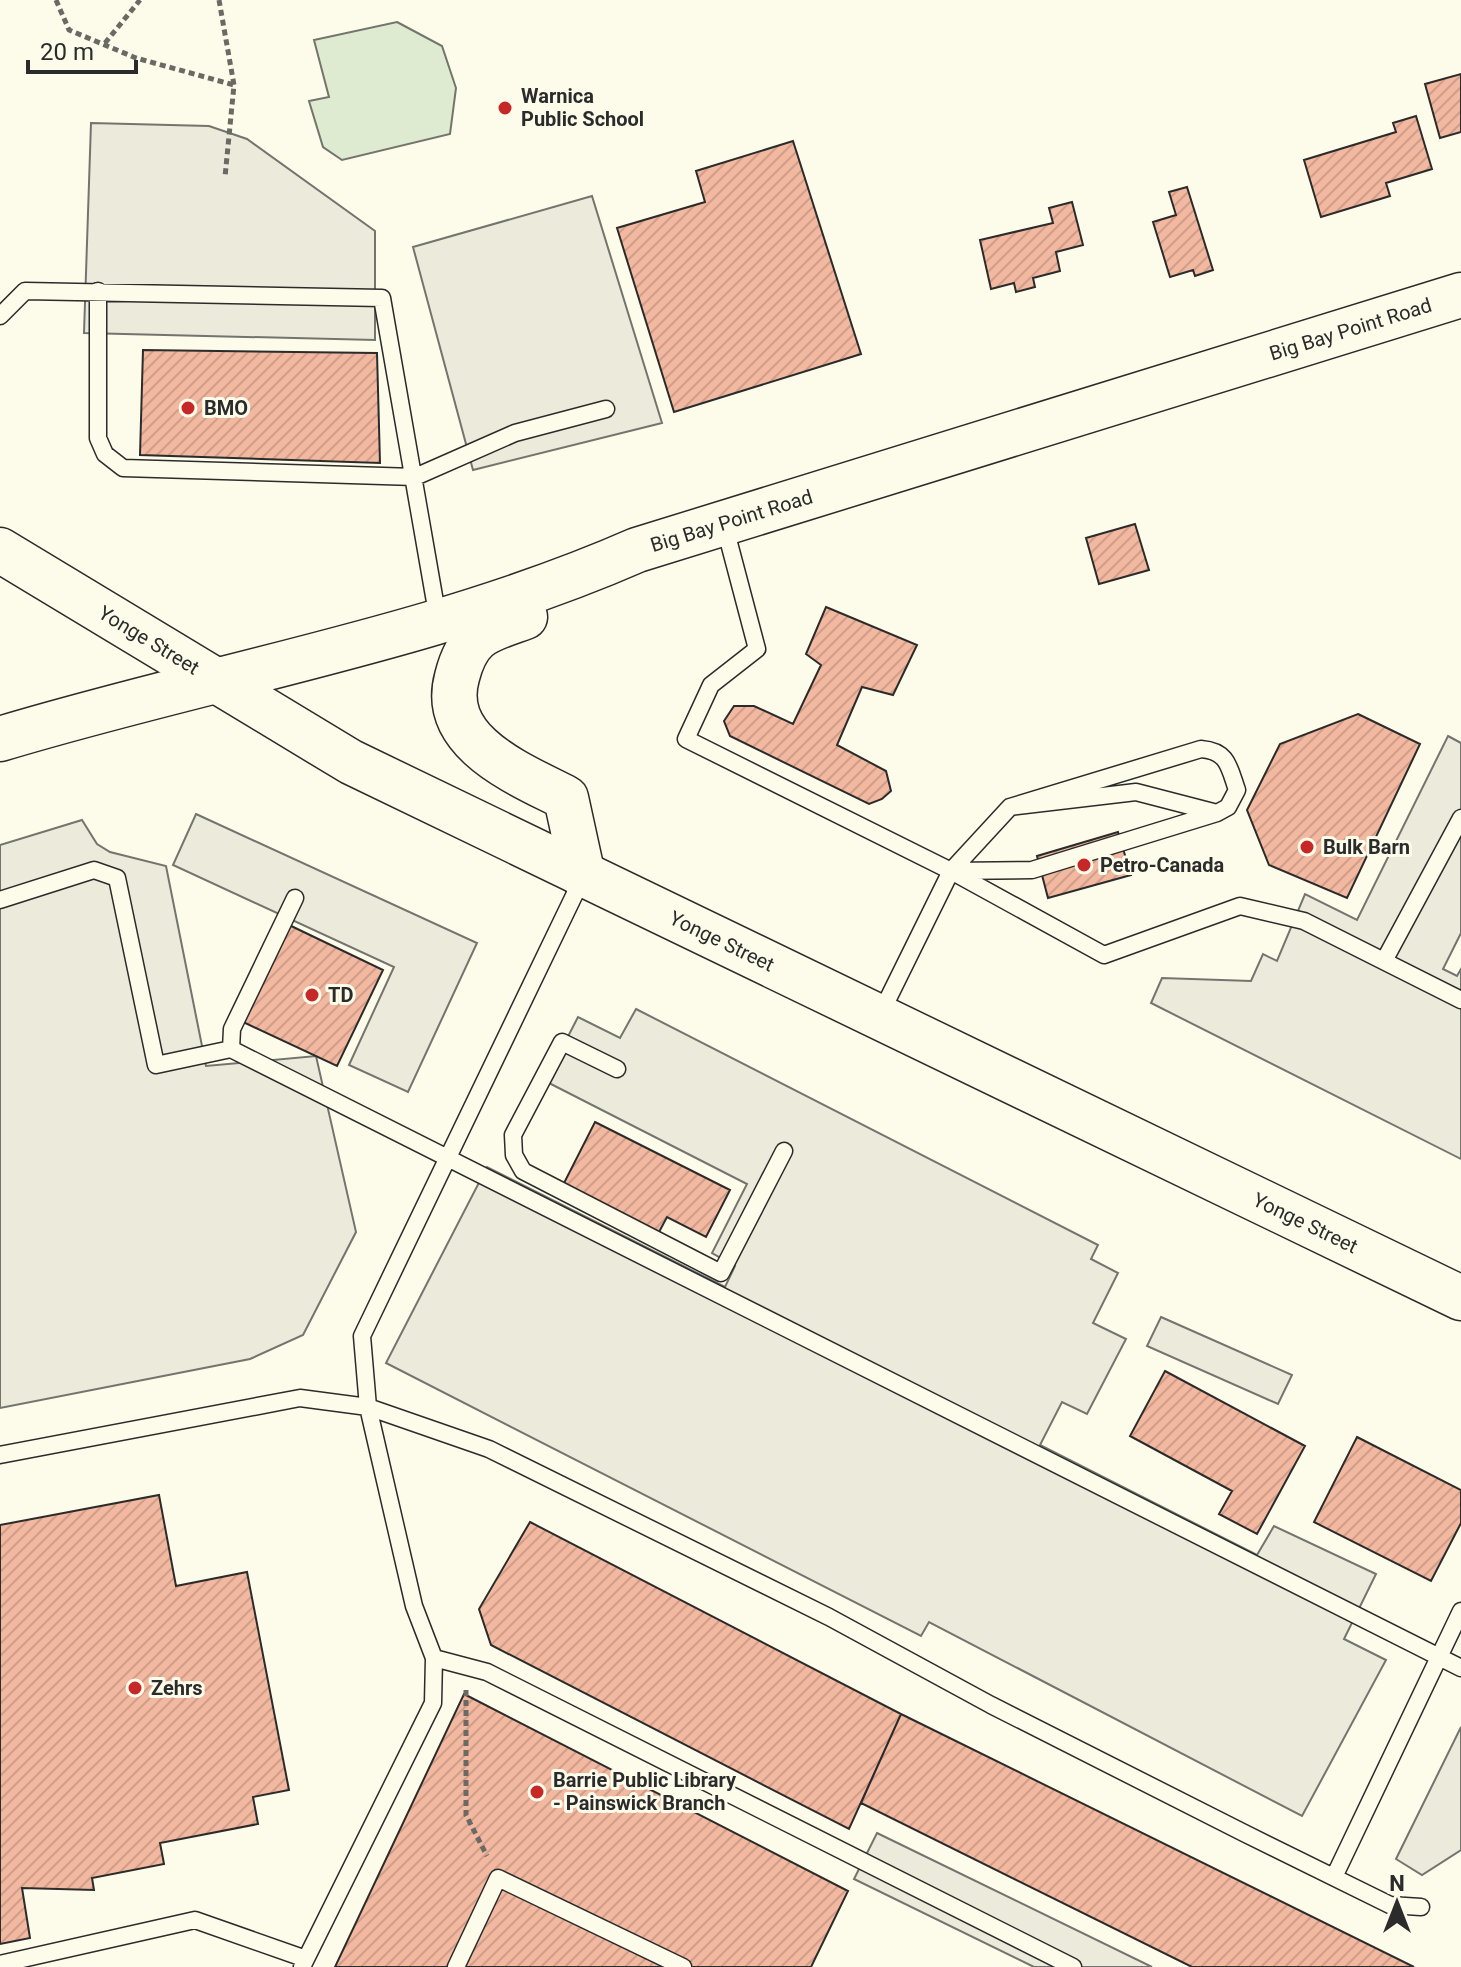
<svg xmlns="http://www.w3.org/2000/svg" width="1461" height="1967" font-family="Roboto,sans-serif">
<style>
.pitch{fill:#deebd1;stroke:#74746e;stroke-width:2}
.parking{fill:#eceadb;stroke:#74746e;stroke-width:2}
.building{fill:url(#building-hatch);stroke:#2b2b2b;stroke-width:2}
.lines{fill:none;stroke-linecap:round;stroke-linejoin:round}
.service-casing{stroke:#2b2b2b;stroke-width:19}
.primary-casing{stroke:#2b2b2b;stroke-width:47}
.path{stroke:#6a6964;stroke-width:5;stroke-dasharray:6 4;stroke-linecap:butt}
.service{stroke:#fdfbea;stroke-width:16}
.primary{stroke:#fdfbea;stroke-width:44}
.poi-dot{fill:#c62828;stroke:#fdfbea;stroke-width:3}
.labels{text-anchor:middle;stroke-width:6;stroke-linejoin:round;paint-order:stroke}
.poi-label{font-size:20px;font-weight:bold;fill:#2b2b2b;stroke:#fdfbea;text-anchor:start}
.street-label{font-size:20px;fill:#2b2b2b;stroke:#fdfbea}
</style>
<defs>
<pattern id="building-hatch" width="6" height="6" patternUnits="userSpaceOnUse" patternTransform="scale(2)"><rect width="6" height="6" fill="#f2b8a0"/><path d="M-1 1l2-2M0 6l6-6M5 7l2-2" fill="none" stroke="#d09e8a"/></pattern>
</defs>
<rect width="100%" height="100%" fill="#fdfbea"/>
<!-- pitch -->
<path class="pitch" d="M397,22L442,46L456,88L450,134L342,160L323,147L309,101L329,97L314,40Z"/>
<!-- parking -->
<path class="parking" d="M91,123L209,126L247,139L375,231V340L84,333Z
M592,196L662,423L473,470L413,247Z
M1448,736L1461,743V933L1443,969L1457,976L1461,969V1159L1151,1003L1162,978L1251,981L1263,954L1277,961L1305,894L1357,920Z
M196,814L477,943L408,1092L349,1065L394,967L173,865Z
M82,820L97,844L110,852L166,866L206,1066L316,1056L356,1232L303,1335L250,1359L0,1408V845Z
M636,1009L1098,1245L1091,1259L1118,1273L1093,1323L1126,1339L1087,1414L1062,1402L1040,1445L1257,1555L1274,1526L1376,1574L1344,1639L1386,1660L1302,1816L929,1622L921,1636L386,1363L487,1167L725,1287L735,1266L712,1253L747,1184L545,1081L578,1017L620,1038Z
M1161,1317L1292,1375L1278,1404L1147,1346Z
M1461,1727V1850L1422,1875L1396,1859Z
M877,1833L1152,1967H1034L854,1879Z"/>
<!-- building -->
<path class="building" d="M1461,74V132L1440,138L1425,84Z
M1416,116L1432,169L1386,183L1390,196L1321,217L1304,160L1396,132L1393,123Z
M793,141L861,354L674,412L617,228L705,202L696,171Z
M1187,187L1213,270L1195,276L1193,270L1170,277L1153,222L1176,215L1169,192Z
M1072,202L1083,245L1056,252L1060,271L1033,278L1035,287L1016,292L1014,283L991,289L980,240L1053,223L1049,208Z
M143,350L377,353L380,463L140,455Z
M1135,524L1149,570L1099,584L1086,538Z
M826,607L917,645L893,695L862,687L837,745L886,771L891,791L882,799L869,804L730,736L724,721L734,706H754L793,724L821,665L806,654Z
M1358,714L1420,744L1347,898L1269,865L1247,810L1280,744Z
M1118,832L1131,875L1048,898L1037,856Z
M287,924L383,970L337,1066L241,1021Z
M595,1122L730,1190L706,1237L667,1217L658,1234L563,1185Z
M1165,1371L1305,1446L1257,1534L1219,1514L1232,1491L1130,1436Z
M1357,1437L1461,1490V1523L1431,1581L1314,1522Z
M159,1495L176,1586L247,1572L289,1790L253,1797L258,1824L160,1843L164,1864L92,1878L94,1890L22,1888L30,1938L0,1944V1525Z
M530,1522L901,1714L849,1829L491,1645L479,1609Z
M464,1694L848,1891L811,1967H335Z
M901,1714L1414,1967H1192L861,1803Z"/>
<g class="lines">
<defs>
<path id="service" d="M98,291V438L105,454L123,468L415,477L515,433L606,409
M0,316L25,291L382,298L438,619
M724,524L757,649L711,685L686,739L951,871L1032,870L1217,813
M951,871L1010,807L1201,749C1228,751 1229,767 1237,790L1228,807L1217,813L1136,792L1010,807
M0,900L94,870L117,878L156,1065L231,1049L1461,1668
M1384,961L1461,818
M879,1017L951,871L1104,955L1240,906L1304,921L1461,1000
M231,1049L232,1029L295,898
M617,1069L562,1042L513,1135L514,1155L523,1171L721,1273L784,1151
M0,1455L300,1398L368,1407L489,1449L829,1617L991,1705L1244,1833L1390,1905L1421,1907
M434,1658L487,1672L1073,1967
M1334,1877L1461,1611
M0,1964L195,1920L306,1959
M302,1967L433,1703L434,1658L414,1606L368,1407L362,1336L583,877
M456,1967L498,1878L683,1967"/>
<g id="primary">
<path id="s1" d="M0,550L351,762L1461,1298"/>
<path d="M525,617C486,631 468,633 457,677C439,743 520,774 566,798L583,876"/>
<path id="s2" d="M0,739C212,675 434,639 637,550L1461,295"/>
</g>
</defs>
<!-- service casing -->
<use href="#service" class="service-casing"/>
<!-- primary casing -->
<use href="#primary" class="primary-casing"/>
<!-- path -->
<path class="path" d="M56,0L69,30L136,58L234,85
M219,0L234,85L225,177
M105,43L140,0
M466,1690V1815L487,1856"/>
<!-- service -->
<use href="#service" class="service"/>
<!-- primary -->
<use href="#primary" class="primary"/>
</g>
<!-- markers -->
<g class="poi-dot">
<circle cx="505" cy="108" r="8"/>
<circle cx="188" cy="408" r="8"/>
<circle cx="1307" cy="847" r="8"/>
<circle cx="1084" cy="865" r="8"/>
<circle cx="312" cy="995" r="8"/>
<circle cx="135" cy="1688" r="8"/>
<circle cx="537" cy="1792" r="8"/>
</g>
<g class="labels">
<!-- poi labels -->
<g class="poi-label">
<text x="521" y="103">Warnica<tspan x="521" dy="23">Public School</tspan></text>
<text x="204" y="415">BMO</text>
<text x="1323" y="854">Bulk Barn</text>
<text x="1100" y="872">Petro-Canada</text>
<text x="328" y="1002">TD</text>
<text x="151" y="1695">Zehrs</text>
<text x="553" y="1787">Barrie Public Library<tspan x="553" dy="23">- Painswick Branch</tspan></text>
</g>
<!-- street labels -->
<g class="street-label">
<text dy="7" stroke="none"><textPath href="#s2" startOffset="1412">Big Bay Point Road</textPath></text>
<text dy="7" stroke="none"><textPath href="#s2" startOffset="764">Big Bay Point Road</textPath></text>
<text dy="7" stroke="none"><textPath href="#s1" startOffset="174">Yonge Street</textPath></text>
<text dy="7" stroke="none"><textPath href="#s1" startOffset="822">Yonge Street</textPath></text>
<text dy="7" stroke="none"><textPath href="#s1" startOffset="1470">Yonge Street</textPath></text>
</g>
</g>
<!-- north arrow -->
<g transform="translate(1397 1903)" stroke="#fdfbea" stroke-width="6" paint-order="stroke">
<path d="M0-6L14 30L0 20L-14 30Z" fill="#2b2b2b"/>
<text y="-12" font-size="22" font-weight="bold" text-anchor="middle" fill="#2b2b2b">N</text>
</g>
<!-- scale -->
<path d="M28 60v12h108v-12" fill="none" stroke="#2b2b2b" stroke-width="4"/>
<text x="40" y="60" font-size="24" fill="#2b2b2b" stroke="#fdfbea" stroke-width="6" paint-order="stroke">20 m</text>
</svg>
